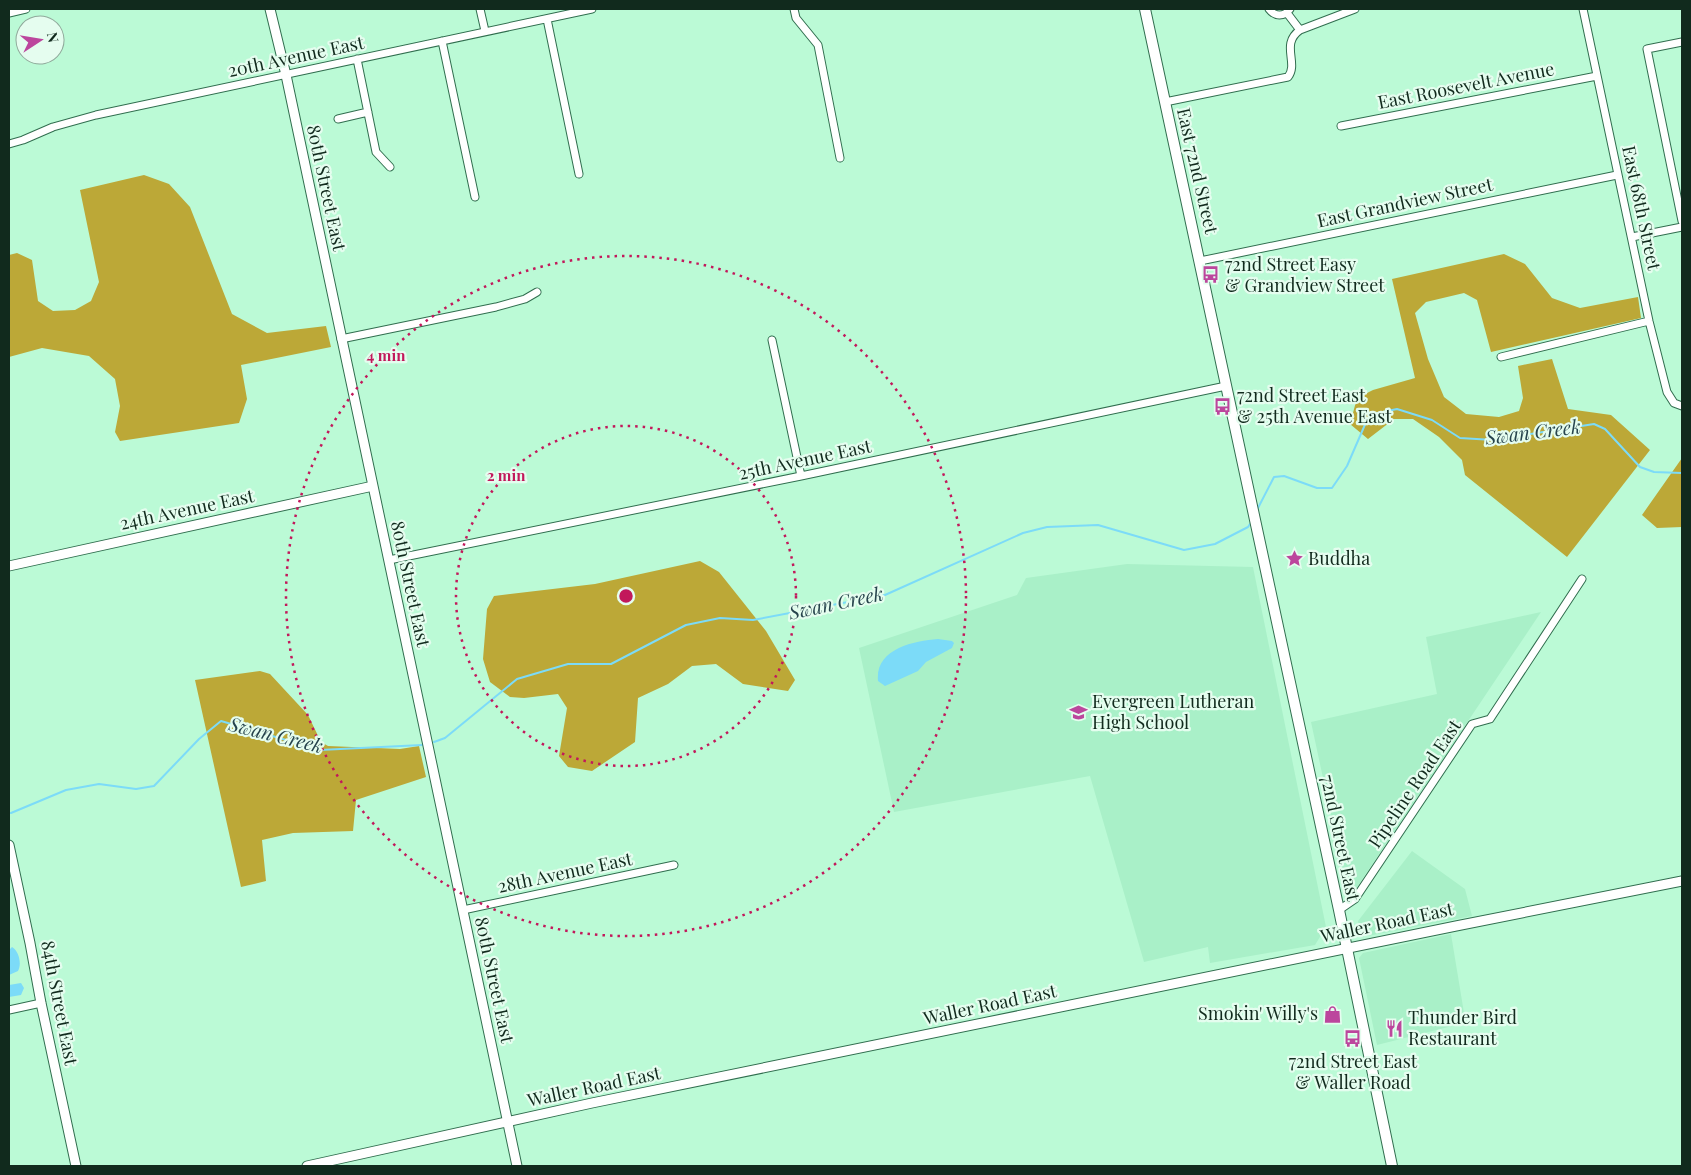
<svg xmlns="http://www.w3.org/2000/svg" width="1691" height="1175" font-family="'Playfair Display',serif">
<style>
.built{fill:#a9f0c8}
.forest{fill:#bca837}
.water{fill:#7cdbf8}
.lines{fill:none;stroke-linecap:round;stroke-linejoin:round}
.stream{stroke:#7cdbf8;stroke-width:2}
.minor-casing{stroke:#316e4f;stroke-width:9}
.tertiary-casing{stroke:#316e4f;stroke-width:11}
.secondary-casing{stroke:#316e4f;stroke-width:12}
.minor{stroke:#fff;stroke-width:7}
.tertiary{stroke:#fff;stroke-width:9}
.secondary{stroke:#fff;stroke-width:10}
.ring{fill:none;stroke:#c2185b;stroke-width:2.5;stroke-dasharray:2.5 5}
.labels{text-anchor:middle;stroke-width:4.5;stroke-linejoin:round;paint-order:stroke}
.street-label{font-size:18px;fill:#112a1d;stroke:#e5fdef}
.poi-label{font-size:18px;fill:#112a1d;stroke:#e5fdef;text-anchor:start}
.water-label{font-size:19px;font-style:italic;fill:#26434c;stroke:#e5fdef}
.centre{fill:#c2185b;stroke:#e5fdef;stroke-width:2.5}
.ring-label{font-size:15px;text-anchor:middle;font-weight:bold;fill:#c2185b;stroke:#e5fdef;stroke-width:4.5;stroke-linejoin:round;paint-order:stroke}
</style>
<rect width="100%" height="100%" fill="#bbfad6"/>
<!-- built -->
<path class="built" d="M1127,564L1253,567L1326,927L1315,945L1210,963L1208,947L1144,962L1090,776L894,812L859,648L1017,595L1026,578Z
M1541,612L1349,899L1311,722L1437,694L1426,637Z
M1412,851L1465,889L1472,916L1368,936L1361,933L1358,921Z
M1451,934L1465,1019L1451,1021L1452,1026L1377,1045L1359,958L1363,953Z"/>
<!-- forest -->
<path class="forest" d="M144,175L169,184L190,207L232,314L267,333L326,326L331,347L241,365L247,399L239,423L120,441L115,432L120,406L115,379L89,356L42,348L9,357V255L17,253L32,260L38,301L53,311L75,310L91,301L99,282L80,190Z
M1504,254L1525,264L1552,298L1580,308L1638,297L1641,318L1491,352L1477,300L1464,293L1426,302L1415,313L1428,359L1444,397L1466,414L1499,417L1519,411L1523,398L1518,366L1552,359L1568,409L1611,415L1650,450L1567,557L1465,475L1462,460L1439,437L1413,419H1394L1368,439L1350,424L1357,398L1373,390L1415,378L1392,279Z
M1682,458V527L1657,528L1642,515Z
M700,561L719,572L766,631L795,680L788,691L743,684L716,664L692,666L668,684L638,698L635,742L592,771L568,767L559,756L567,708L558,694L524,698L510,697L490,682L483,659L487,609L494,596L595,584Z
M260,671L270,674L308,715L321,742L328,746L400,749L419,746L426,777L356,800L353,831L293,833L262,840L266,881L241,887L195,680Z"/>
<!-- water -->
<path class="water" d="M938,639L952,641L954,643L952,648L926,662L918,671L885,686L878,681C875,649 913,641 938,639Z
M12,947C19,951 22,964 18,971L9,975V950Z
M21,983L24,988L21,995L9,997V985Z"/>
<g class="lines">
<!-- stream -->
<path class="stream" d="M1258,508L1274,477L1284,476L1317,488H1332L1347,466L1367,420L1373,414L1397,409L1432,420L1460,438L1493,440L1594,424L1605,429L1640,467L1654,472L1682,473
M434,742L445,738L517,679L568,664H611L686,625L720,618L753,620L885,595L1023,533L1047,527L1098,525L1184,550L1215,544L1248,527L1250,524
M11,813L66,790L99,784L136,789L154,786L199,739L221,721L320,750L422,745"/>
<defs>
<path id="minor" d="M480,9L485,31
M794,9L796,18L818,45L840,158
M1269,9C1275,17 1284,17 1290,9
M1583,9L1649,321L1667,392L1674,403L1682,406
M9,13L26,9
M1287,13L1300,30
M547,19L579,174
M442,41L475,197
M1682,42L1647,49L1682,221
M357,59L376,152L390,167
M1165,102L1288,77C1299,63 1280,44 1300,30L1355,9
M338,119L368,112
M1341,126L1597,76
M9,144L23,140L53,127L96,115L592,9
M1632,237L1682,227
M1200,261L1617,175
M341,339L496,307L525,299L537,292
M772,340L801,476
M1501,357L1649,321
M389,560L801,476L1226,386
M463,910L674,865
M1339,910L1355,899L1472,724L1490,719L1582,579
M9,1010L41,1003"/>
<path id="tertiary" d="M270,9L286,75L517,1166
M9,566L373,486
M9,845L30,943L41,1003L76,1166
M307,1166L592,1103L1456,926L1682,881"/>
<path id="secondary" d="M1145,9L1339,910L1392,1166"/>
</defs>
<!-- minor casing -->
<use href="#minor" class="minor-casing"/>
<!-- tertiary casing -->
<use href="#tertiary" class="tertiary-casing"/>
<!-- secondary casing -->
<use href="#secondary" class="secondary-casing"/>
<!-- minor -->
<use href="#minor" class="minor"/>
<!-- tertiary -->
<use href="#tertiary" class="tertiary"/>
<!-- secondary -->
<use href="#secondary" class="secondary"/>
</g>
<!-- distance rings -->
<g class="ring">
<circle cx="626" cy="596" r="170"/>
<circle cx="626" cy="596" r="340"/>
</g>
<!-- icons -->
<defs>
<symbol id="bus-bare" viewBox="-9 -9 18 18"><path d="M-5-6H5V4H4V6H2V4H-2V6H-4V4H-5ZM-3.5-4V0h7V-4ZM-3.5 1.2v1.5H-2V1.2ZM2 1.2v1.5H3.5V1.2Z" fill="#bc469d" stroke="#e5fdef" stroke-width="2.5" paint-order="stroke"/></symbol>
<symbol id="sight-bare" viewBox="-9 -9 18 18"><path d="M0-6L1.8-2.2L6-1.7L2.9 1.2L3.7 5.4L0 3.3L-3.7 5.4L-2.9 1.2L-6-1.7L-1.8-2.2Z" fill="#bc469d" stroke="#e5fdef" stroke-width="2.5" paint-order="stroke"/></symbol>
<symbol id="school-bare" viewBox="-9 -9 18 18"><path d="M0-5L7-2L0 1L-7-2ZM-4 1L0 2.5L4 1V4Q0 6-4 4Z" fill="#bc469d" stroke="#e5fdef" stroke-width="2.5" paint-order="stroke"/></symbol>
<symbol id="shop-bare" viewBox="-9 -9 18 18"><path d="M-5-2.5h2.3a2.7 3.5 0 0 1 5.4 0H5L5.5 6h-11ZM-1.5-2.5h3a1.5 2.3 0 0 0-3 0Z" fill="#bc469d" stroke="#e5fdef" stroke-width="2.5" paint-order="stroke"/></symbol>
<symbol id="restaurant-bare" viewBox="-9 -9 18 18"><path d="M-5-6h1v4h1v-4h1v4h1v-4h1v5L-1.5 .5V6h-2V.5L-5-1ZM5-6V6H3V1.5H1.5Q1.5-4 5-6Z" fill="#bc469d" stroke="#e5fdef" stroke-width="2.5" paint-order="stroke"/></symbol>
</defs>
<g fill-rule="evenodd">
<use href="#bus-bare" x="1198" y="262" width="25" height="25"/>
<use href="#bus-bare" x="1210" y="394" width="25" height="25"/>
<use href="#sight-bare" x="1282" y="546" width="25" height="25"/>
<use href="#school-bare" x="1066" y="700" width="25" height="25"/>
<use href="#shop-bare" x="1320" y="1002" width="25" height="25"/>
<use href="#restaurant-bare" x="1382" y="1016" width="25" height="25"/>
<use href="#bus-bare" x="1340" y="1026" width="25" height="25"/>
</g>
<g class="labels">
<!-- street labels -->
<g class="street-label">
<text transform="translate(296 57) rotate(-12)" y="6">20th Avenue East</text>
<text transform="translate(1466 86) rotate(-11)" y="6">East Roosevelt Avenue</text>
<text transform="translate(1197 171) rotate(77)" y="6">East 72nd Street</text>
<text transform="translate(326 188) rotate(78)" y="6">80th Street East</text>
<text transform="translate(1405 203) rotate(-12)" y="6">East Grandview Street</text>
<text transform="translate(1641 208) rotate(78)" y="6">East 68th Street</text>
<text transform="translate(805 460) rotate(-12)" y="6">25th Avenue East</text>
<text transform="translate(187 510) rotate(-12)" y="6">24th Avenue East</text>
<text transform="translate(410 584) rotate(78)" y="6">80th Street East</text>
<text transform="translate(1415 784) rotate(-56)" y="6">Pipeline Road East</text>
<text transform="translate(1340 838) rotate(78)" y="6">72nd Street East</text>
<text transform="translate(565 873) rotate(-12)" y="6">28th Avenue East</text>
<text transform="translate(1387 923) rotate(-12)" y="6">Waller Road East</text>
<text transform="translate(494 980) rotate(78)" y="6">80th Street East</text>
<text transform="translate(59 1003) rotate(79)" y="6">84th Street East</text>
<text transform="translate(990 1005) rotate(-12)" y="6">Waller Road East</text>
<text transform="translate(594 1087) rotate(-12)" y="6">Waller Road East</text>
</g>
<!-- poi labels -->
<g class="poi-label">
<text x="1225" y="271">72nd Street Easy<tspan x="1225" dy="21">&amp; Grandview Street</tspan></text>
<text x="1237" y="402">72nd Street East<tspan x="1237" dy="21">&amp; 25th Avenue East</tspan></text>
<text x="1308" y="565">Buddha</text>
<text x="1092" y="708">Evergreen Lutheran<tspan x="1092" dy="21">High School</tspan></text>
<text x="1318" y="1020" text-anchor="end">Smokin' Willy's</text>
<text x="1408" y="1024">Thunder Bird<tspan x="1408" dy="21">Restaurant</tspan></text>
<text x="1353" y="1068" text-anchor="middle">72nd Street East<tspan x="1353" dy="21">&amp; Waller Road</tspan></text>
</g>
<!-- water labels -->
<g class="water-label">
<text transform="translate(1533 432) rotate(-7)" y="7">Swan Creek</text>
<text transform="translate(836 603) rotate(-12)" y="7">Swan Creek</text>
<text transform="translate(276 735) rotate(14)" y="7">Swan Creek</text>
</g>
</g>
<circle cx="626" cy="596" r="8" class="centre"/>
<g class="ring-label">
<text x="386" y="361">4 min</text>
<text x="506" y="481">2 min</text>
</g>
<!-- border -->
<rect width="1691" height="1175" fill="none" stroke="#112a1d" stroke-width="20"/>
<!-- north arrow -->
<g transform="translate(40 40) rotate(78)"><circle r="24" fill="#e5fdef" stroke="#90a99b"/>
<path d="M0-4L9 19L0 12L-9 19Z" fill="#bc469d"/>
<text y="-8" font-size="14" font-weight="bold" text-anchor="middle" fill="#112a1d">N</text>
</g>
</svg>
